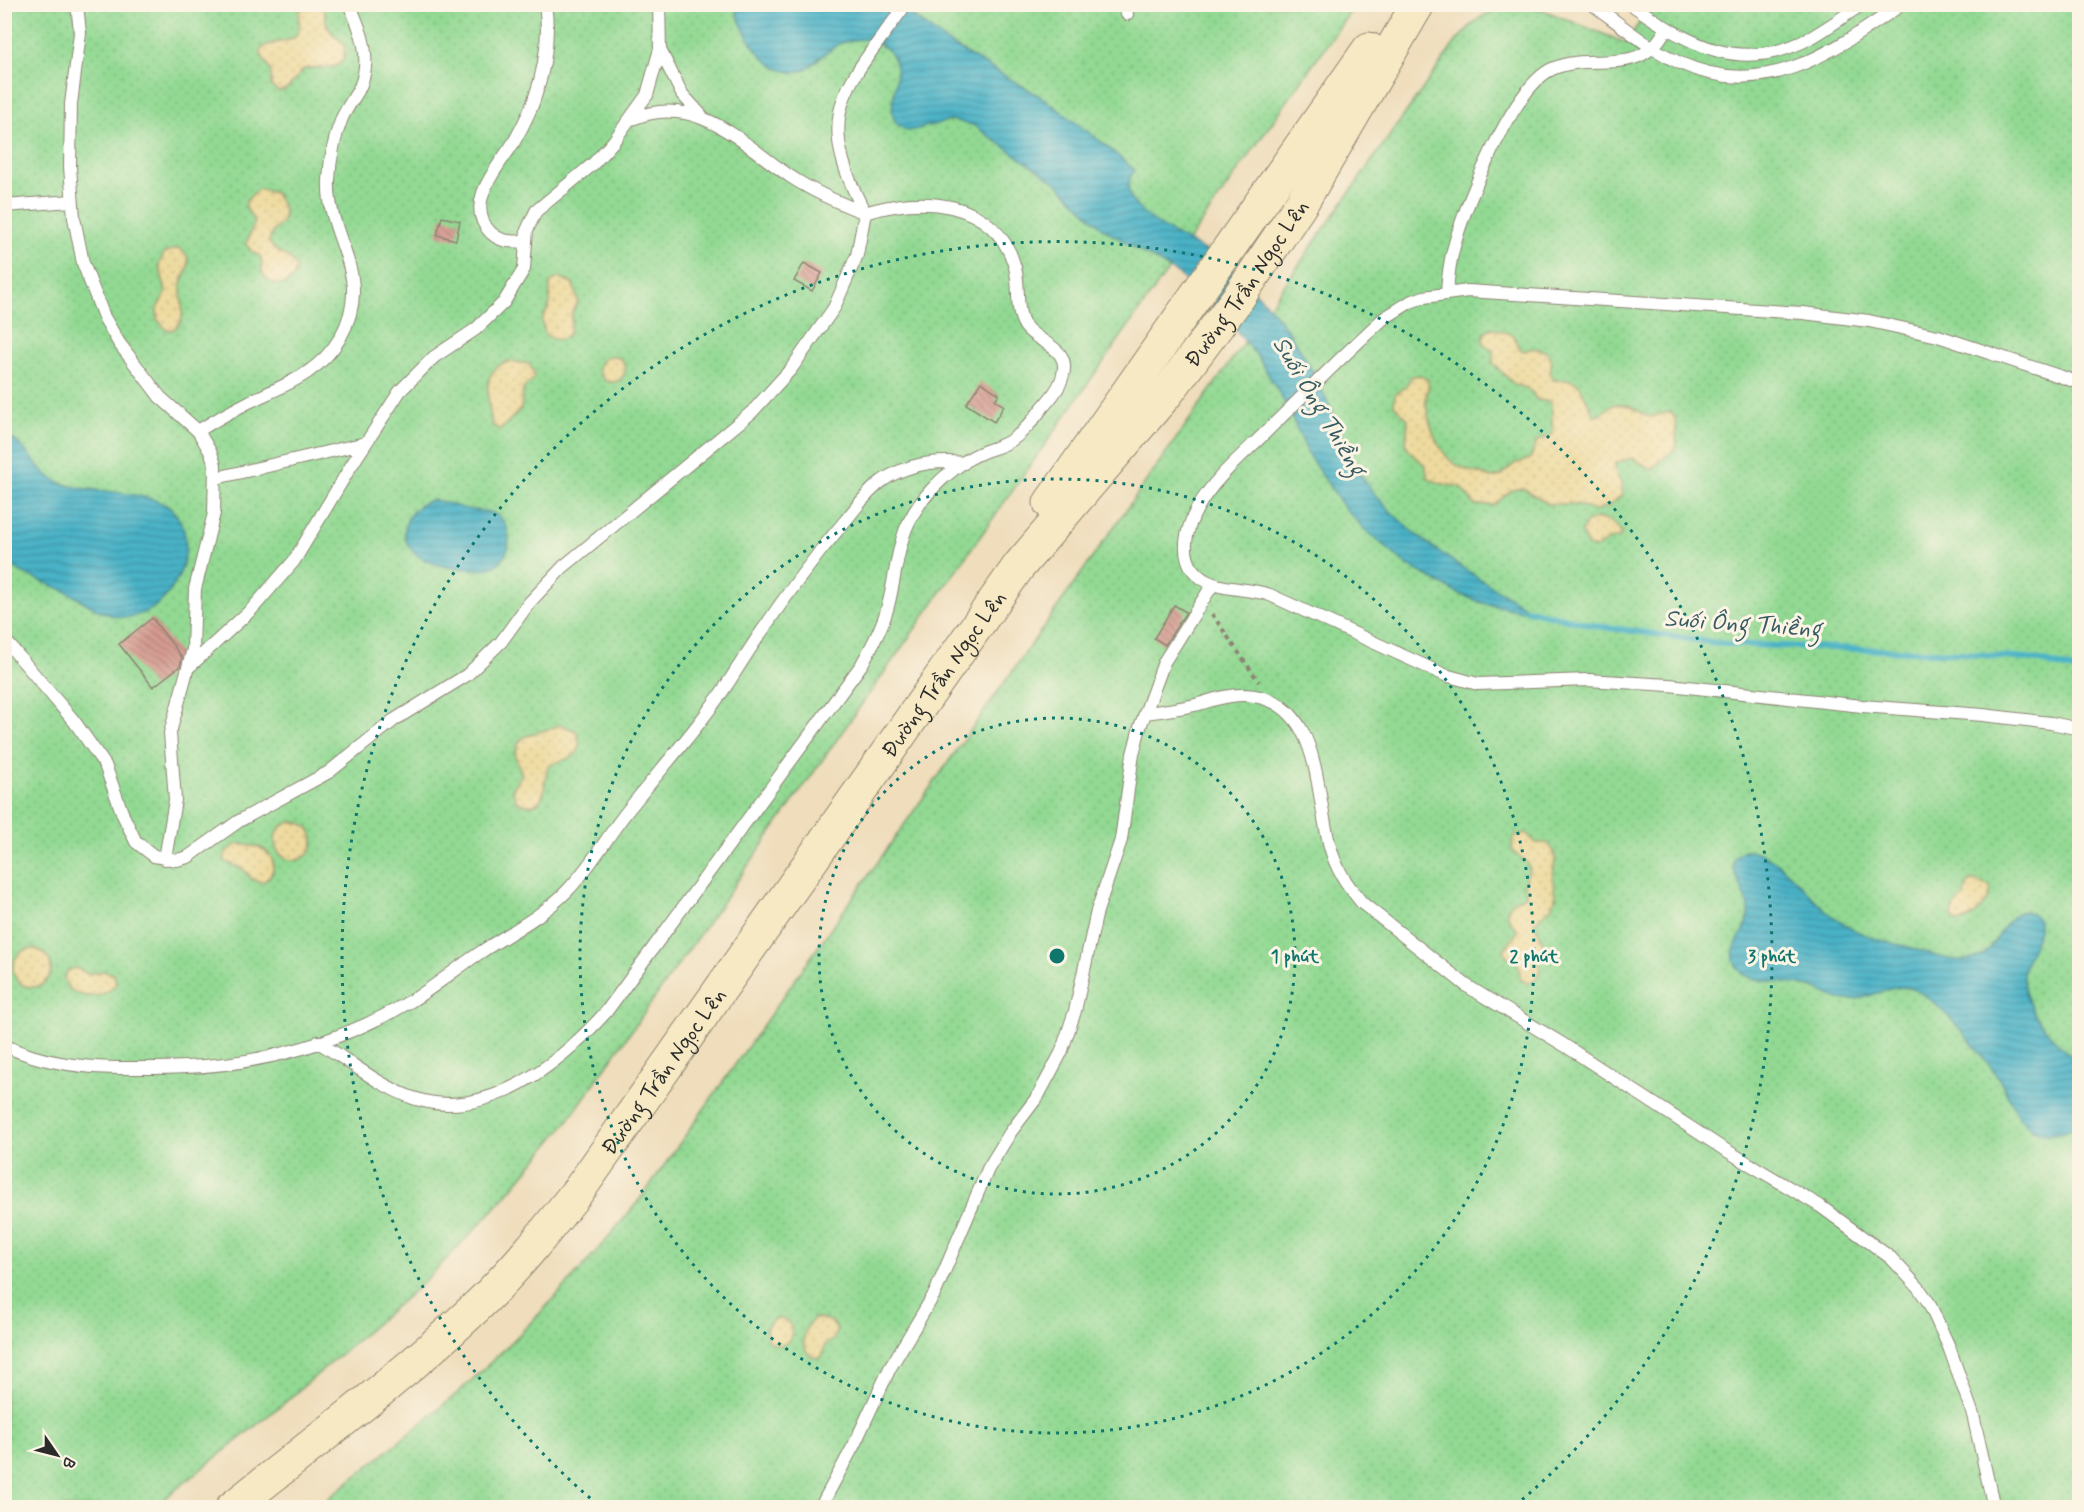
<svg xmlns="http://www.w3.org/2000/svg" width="2084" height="1512" font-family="Mynerve,sans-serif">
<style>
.grass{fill:url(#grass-dots);stroke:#5e825f;stroke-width:1.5}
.sand{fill:url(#sand-dots);stroke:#8c8264;stroke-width:1.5}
.water{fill:url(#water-rules);stroke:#3a6e79;stroke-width:1.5}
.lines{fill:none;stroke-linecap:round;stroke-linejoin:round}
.stream{stroke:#48b2c7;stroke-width:6}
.building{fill:url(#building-back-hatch)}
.lane-casing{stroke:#8d8473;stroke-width:14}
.secondary-casing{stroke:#8d8473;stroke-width:35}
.path{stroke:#8d8473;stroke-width:4;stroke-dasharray:4.5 4.5;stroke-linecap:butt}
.lane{stroke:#fff;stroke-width:12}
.secondary{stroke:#f6e9c3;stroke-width:33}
.ring{fill:none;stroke:#0f766e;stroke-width:3;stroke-dasharray:3 6}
.labels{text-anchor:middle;stroke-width:6;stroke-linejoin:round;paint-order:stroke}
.street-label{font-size:22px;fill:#2b2b2b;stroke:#fcf5e5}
.water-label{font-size:24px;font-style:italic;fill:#355a62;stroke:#fcf5e5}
.centre{fill:#0f766e;stroke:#fcf5e5;stroke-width:3}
.ring-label{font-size:18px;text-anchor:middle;font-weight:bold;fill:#0f766e;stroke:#fcf5e5;stroke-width:6;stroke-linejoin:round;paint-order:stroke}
</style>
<defs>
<pattern id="grass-dots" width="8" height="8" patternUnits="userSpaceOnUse" patternTransform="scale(1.5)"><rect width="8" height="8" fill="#92d993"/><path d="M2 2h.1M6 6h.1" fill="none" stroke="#7eba7f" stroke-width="1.8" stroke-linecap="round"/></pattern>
<pattern id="sand-dots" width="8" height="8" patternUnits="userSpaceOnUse" patternTransform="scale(1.5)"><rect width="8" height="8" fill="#eeda9e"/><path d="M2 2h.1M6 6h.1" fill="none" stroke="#cb8" stroke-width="1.8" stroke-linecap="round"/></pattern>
<pattern id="water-rules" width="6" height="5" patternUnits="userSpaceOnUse" patternTransform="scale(1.5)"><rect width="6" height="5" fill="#48b2c7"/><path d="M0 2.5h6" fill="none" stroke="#3c91a2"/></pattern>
<pattern id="building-back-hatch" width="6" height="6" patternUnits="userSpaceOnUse" patternTransform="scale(1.5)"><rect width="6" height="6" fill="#d59b91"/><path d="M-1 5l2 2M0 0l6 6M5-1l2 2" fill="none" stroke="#ad7f77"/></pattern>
</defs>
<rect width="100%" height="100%" fill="#fcf5e5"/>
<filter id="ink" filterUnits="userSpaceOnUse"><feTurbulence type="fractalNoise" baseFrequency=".0167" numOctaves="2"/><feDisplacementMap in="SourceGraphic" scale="12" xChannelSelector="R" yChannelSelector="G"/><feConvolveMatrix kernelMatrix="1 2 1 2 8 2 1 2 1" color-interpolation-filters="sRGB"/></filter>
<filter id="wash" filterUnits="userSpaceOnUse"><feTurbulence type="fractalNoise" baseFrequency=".008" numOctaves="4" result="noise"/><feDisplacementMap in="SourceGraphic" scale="24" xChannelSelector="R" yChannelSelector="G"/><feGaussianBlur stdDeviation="1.35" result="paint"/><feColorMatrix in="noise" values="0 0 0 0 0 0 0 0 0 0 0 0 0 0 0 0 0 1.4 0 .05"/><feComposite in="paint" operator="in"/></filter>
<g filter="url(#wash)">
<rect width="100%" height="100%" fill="#efddbb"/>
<!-- grass -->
<path class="grass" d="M5,5H1355L565,1125L498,1205L426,1280L289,1399L154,1507L5,1508Z
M1519,5L1543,10L1626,43L1651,5H2079V1507L316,1508C369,1465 424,1424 474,1378C536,1321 592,1259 644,1194L1455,43C1473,21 1489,7 1519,5Z"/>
<!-- sand -->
<path class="sand" d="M307,4C333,4 320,17 330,30C334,36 340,38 344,45C349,76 320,64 304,69L288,88L279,92L271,86V72L260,52C268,36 294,48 299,30C301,24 297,18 300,11Z
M258,189L275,193L284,209L283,221L272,233L269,241C274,254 290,254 296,267L294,277C285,288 267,286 262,271C261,265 263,262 260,256L252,252L246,244L255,222L246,208V201Z
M178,248L186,254C193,267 183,273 181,285C179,300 190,321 172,330H167L157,319V309L166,292L159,265L164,253Z
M559,277L573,284L578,302L572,313L570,332C563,342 554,341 545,334L542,320L550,304V283Z
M1491,328L1514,335L1518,347L1523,351C1535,346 1547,348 1552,361L1550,373L1553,380H1570L1579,384L1594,415L1600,414L1615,404L1630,406L1649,417L1670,412L1675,418L1677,447L1652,469L1632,458L1615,463C1612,474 1625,482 1622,495L1608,506L1595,511L1576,504H1548L1523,488L1512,490L1494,505H1475L1461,487L1442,484L1428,478L1425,465L1413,455L1406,445L1408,419L1394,405L1395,394L1405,387L1412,376L1420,375L1428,380C1430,388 1425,395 1426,404C1430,430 1440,463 1470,471C1479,474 1483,473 1491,478L1501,476L1514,464L1530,459L1537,441L1553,434L1551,402L1537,400L1529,389L1514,384L1493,363V350L1485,346C1481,338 1484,332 1491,328Z
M599 369a13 13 0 1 1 26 0a13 13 0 1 1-26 0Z
M509,361L529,364L534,373V378L523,389L521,409L500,430L492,425C489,401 478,370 509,361Z
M1597,518L1610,522L1621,532L1620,538L1608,540L1596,548L1588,546L1581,532L1587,522Z
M561,725L576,731C589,763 561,756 548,767C542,780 551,816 517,802L512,790L522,774L515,756L518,743L524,737Z
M275 841a19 19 0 1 1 38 0a19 19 0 1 1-38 0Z
M1526,833L1536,843H1547C1562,856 1551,866 1553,882C1553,890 1558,895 1553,904C1549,913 1537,916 1535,924C1540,938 1549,942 1537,957L1540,971L1536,979L1529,983L1521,980L1517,961L1506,956L1504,950L1518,931L1509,919L1507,910L1513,901L1526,896L1524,881L1530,869L1526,861L1513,852L1512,842L1516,835Z
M237,844C245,845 254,845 261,848C276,856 278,873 263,882L253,880L243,869L224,861L226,852Z
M1976,881L1990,887C1994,900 1971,923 1957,922L1952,916L1955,905L1963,898L1969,882Z
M13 968a19 19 0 1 1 38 0a19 19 0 1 1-38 0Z
M75,968L89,974L104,971L114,974L116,983C106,1001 70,1001 64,979L67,971Z
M816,1318L831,1321L837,1330L833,1340L825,1345L822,1356L818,1358C797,1354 801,1327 816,1318Z
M766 1332a13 13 0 1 1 26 0a13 13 0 1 1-26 0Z"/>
<!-- water -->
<path class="water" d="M735,5H898L950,44L1043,98L1104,144L1135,170C1104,209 1190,240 1213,255C1228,265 1242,278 1254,291C1286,322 1311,364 1329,405C1338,427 1345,450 1358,471C1398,535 1473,573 1534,613L1486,604L1459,594L1407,565L1364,529L1344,507L1310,458L1286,405L1258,357L1221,312L1178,274L1102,228L1058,184L973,125L952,120L909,131C868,118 920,70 881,45C864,34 840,40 826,53C818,58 813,66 804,70C769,82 740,32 735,5Z
M4,434C30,445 35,476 67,485C94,493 152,491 171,509C207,543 171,616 127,617C105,618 87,603 69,593C47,582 23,577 5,560Z
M432,500C446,501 458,508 472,510C480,511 488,510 495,514C513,524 514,553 496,565C489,570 478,570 470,569C454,569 429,565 417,555C393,537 407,506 432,500Z
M1744,850C1779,850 1808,898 1834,917C1852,931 1873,939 1896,944C1923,949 1958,970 1983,955C1999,945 2010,898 2034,915C2050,926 2023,958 2023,974C2023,1012 2054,1040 2079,1064V1125C2065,1133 2047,1138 2032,1129C2015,1119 2010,1096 2000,1080C1980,1052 1958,1024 1932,1001C1898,970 1878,1001 1846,1000C1834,999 1827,993 1816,989C1795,980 1770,985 1749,977C1744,975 1739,970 1736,965C1727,947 1745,935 1748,918C1752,897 1734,883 1733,863L1735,857Z"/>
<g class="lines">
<!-- stream -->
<path class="stream" d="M1528,610L1597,626L1725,644L1962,653L2037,660L2080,672"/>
</g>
<g id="blocks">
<!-- building -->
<path class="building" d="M442,217L460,221L456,240L437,235Z
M804,263L822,273L812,291L794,281Z
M981,382L999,394L995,400L1004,406L994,422L966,404Z
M1174,605L1186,612L1165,645L1154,638Z
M152,618L182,657L180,666L153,687L119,644Z"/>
</g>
</g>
<g filter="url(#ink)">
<use href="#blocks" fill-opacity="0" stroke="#8d8473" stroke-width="1.5"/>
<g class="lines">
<defs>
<path id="lane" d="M77,4L80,33L71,104L70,167L74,218L83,263L104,317L119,343L160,397L198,431L211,453L215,465L214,513L195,589L193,649L170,733L175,800L165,859
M1124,4L1127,14
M1592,4C1620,24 1648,48 1680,63C1765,102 1834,51 1902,4
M1631,4C1689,45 1742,76 1812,37C1829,27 1846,15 1862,4
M661,52L682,94L701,115
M632,119C697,92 741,143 791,177C814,192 839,203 865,213
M4,206L72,201
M865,213C811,110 846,88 906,4
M526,240C513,243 501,242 491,233C462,204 499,166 514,142C521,129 529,115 534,100C545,69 550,37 545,4
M1447,293C1448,276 1450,259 1455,243C1466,202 1514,86 1552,69C1594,50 1638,81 1666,29
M2080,383L1938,336L1869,321L1803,313L1468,291L1424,297L1410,302L1383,319C1343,355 1306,393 1267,431C1243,455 1213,479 1197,509C1187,527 1180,552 1193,570C1211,593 1245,586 1270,595L1445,675L1478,684L1588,680L1669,685L1862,706L1983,715L2051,723L2080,729
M198,431C214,421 231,411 249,402C284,385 319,374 340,338C376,274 326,240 329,180C330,159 334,138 342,118C347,107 355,97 360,87C372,58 362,31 349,4
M216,478L366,443
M4,639L74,721L105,765L123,815L136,842L154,856L177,860L188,857L239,821L329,772L394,720L467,675L501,642L529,603L563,567L752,412L791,369L834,308L857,255L865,213C920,195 994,199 1014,264C1021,283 1014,309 1025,326C1038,345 1075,346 1061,381C1058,390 1050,399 1043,407C1034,419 1025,431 1012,440C1003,446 993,448 983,452C965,459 945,475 932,489C896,528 900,556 889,602C884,624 873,644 862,664L606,1012C560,1063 487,1123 413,1098C379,1086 348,1060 318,1042
M190,666L252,609L294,561L351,466L400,391L434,357L476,329L504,302L524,269L527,230L536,211L593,164L613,142L647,95L660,49L659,4
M1145,713C1162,711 1178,709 1195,705C1210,701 1227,694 1244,695C1327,698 1313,803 1333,856C1339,874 1350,888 1362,903L1467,986L1564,1045L1719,1146L1820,1206L1891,1258L1918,1287L1929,1303L1949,1347L1973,1415L1994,1508
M4,1045C58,1072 126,1069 185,1067C263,1065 344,1041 411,1001C436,986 458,967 481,952C511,932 541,917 566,892C589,869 605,840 625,814C663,766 705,721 737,669C770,617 805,568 845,521C857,507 867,492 882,481C907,464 935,460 964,463
M820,1508L854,1445L890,1368L935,1293L988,1169L1010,1133L1038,1096L1061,1053L1075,1011L1097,911L1121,840L1133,754L1140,727L1164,662L1213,584"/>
<g id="secondary">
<path d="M1050,503L1369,49"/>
<path id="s1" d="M232,1508C313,1443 397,1382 472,1311C512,1274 547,1230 581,1187L1019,566L1167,393L1238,298L1301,204L1418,4"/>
</g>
</defs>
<!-- lane casing -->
<use href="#lane" class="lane-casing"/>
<!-- secondary casing -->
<use href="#secondary" class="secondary-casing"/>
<!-- path -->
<path class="path" d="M1212,614L1259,682"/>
<!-- lane -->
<use href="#lane" class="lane"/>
<!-- secondary -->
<use href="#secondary" class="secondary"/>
</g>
</g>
<!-- distance rings -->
<g class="ring">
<circle cx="1057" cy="956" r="238"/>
<circle cx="1057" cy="956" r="477"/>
<path d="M597 1504A715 715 0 1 1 1517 1504"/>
</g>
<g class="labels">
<!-- street labels -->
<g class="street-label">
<text dy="8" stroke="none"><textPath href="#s1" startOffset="1599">Đường Trần Ngọc Lên</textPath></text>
<text dy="8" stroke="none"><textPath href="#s1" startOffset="1104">Đường Trần Ngọc Lên</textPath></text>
<text dy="8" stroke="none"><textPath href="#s1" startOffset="618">Đường Trần Ngọc Lên</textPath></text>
</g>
<!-- water labels -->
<g class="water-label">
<text transform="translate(1320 406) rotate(59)" y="8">Suối Ông Thiềng</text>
<text transform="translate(1743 623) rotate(4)" y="8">Suối Ông Thiềng</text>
</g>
</g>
<circle cx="1057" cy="956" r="9" class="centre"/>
<g class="ring-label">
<text x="1295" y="962">1 phút</text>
<text x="1534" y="962">2 phút</text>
<text x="1772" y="962">3 phút</text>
</g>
<!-- margin -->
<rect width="2084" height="1512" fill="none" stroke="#fcf5e5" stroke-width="24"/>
<!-- north arrow -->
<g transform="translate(57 1455) rotate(125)" stroke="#fcf5e5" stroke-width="4.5" paint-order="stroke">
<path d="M0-4.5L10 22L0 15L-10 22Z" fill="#2b2b2b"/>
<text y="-9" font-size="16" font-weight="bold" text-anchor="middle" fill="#2b2b2b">B</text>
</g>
</svg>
